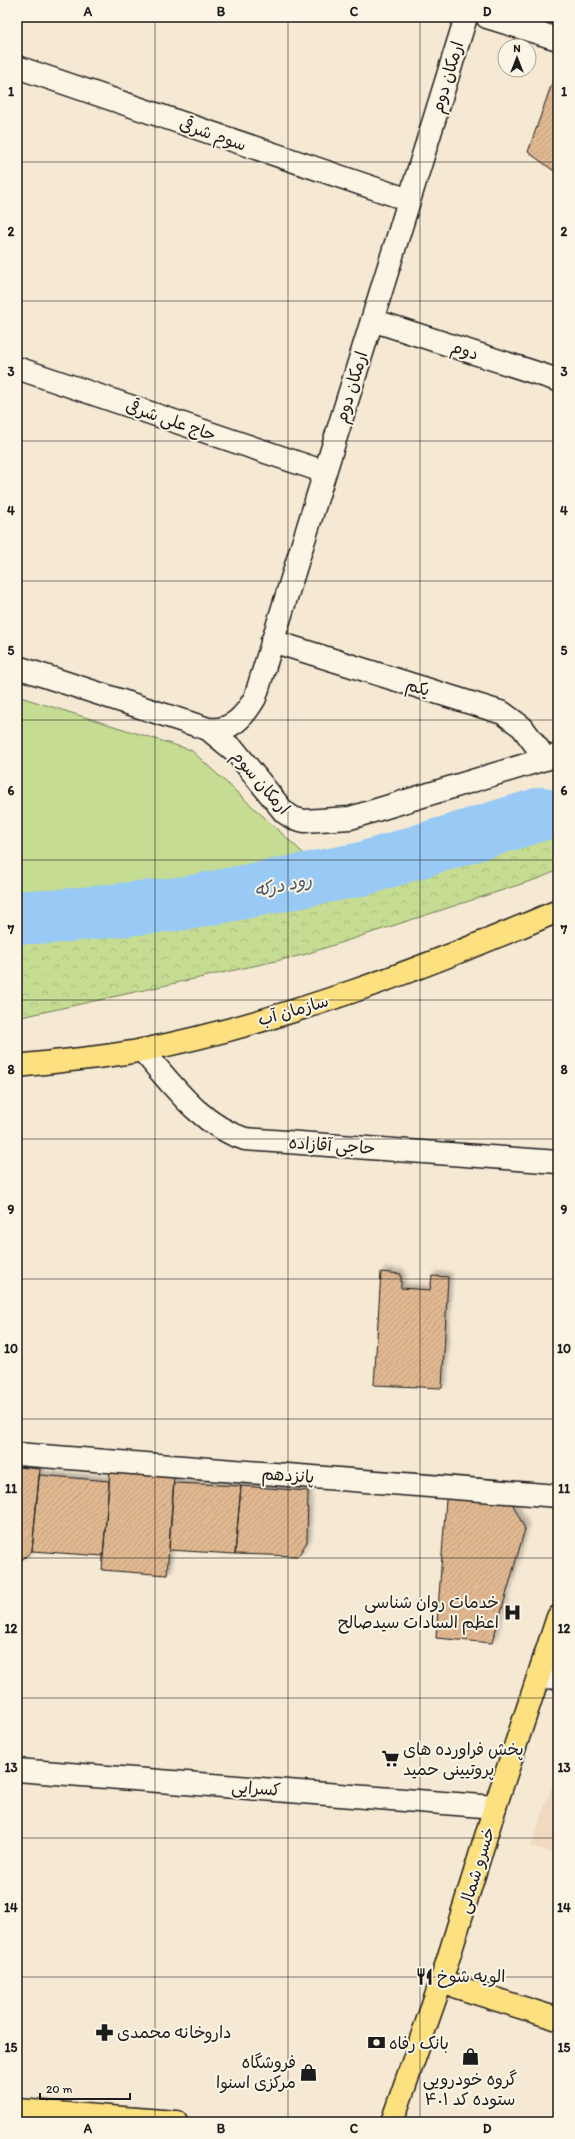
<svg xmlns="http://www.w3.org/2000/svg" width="575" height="2139" font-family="Itim,'Playpen Sans Arabic',sans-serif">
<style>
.built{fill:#efdac0}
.grass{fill:#c5dc92;stroke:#707c57}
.forest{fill:url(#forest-crowns);stroke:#707c57}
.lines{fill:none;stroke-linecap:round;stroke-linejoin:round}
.river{stroke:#99caf5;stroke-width:54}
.building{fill:url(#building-hatch);stroke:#1c1c1c;filter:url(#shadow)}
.minor-casing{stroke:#1c1c1c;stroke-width:25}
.major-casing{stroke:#1c1c1c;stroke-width:25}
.minor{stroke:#fcf5e5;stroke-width:22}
.major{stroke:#fde080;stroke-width:22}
.grid{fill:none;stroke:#1c1c1c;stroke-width:1;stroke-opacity:0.55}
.labels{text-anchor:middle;stroke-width:4;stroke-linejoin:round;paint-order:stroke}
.street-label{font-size:17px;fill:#1c1c1c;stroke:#fcf5e5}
.poi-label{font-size:17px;fill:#1c1c1c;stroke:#fcf5e5;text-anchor:start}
.water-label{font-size:18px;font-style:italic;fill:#485968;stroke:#fcf5e5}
.neatline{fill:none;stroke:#1c1c1c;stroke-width:1.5}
.grid-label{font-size:13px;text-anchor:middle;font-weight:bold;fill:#1c1c1c}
</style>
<defs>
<pattern id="forest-crowns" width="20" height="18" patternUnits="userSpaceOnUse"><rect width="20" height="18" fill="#c5dc92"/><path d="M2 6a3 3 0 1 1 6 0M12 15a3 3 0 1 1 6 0" fill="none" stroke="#a9bc7d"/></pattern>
<pattern id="building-hatch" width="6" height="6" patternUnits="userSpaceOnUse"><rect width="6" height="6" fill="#e0b891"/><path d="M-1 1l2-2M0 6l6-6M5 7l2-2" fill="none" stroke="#c09e7c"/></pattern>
<filter id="shadow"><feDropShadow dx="3.5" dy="-3.5" stdDeviation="2" flood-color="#0004"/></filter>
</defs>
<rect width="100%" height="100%" fill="#f6e9d4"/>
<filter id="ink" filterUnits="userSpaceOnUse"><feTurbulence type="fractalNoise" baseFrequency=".025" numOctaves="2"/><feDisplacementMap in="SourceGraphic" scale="8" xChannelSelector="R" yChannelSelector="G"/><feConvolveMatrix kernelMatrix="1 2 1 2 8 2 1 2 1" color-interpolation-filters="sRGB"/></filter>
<g filter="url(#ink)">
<!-- built -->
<path class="built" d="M558,1767V1855L531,1846Z"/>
<!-- grass -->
<path class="grass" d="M17,696L191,750L315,864L237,881L154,894L17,900Z"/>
<!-- forest -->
<path class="forest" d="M558,818V870L540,878L303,955L17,1018V923L209,914L453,859Z"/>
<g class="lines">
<!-- river -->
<path class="river" d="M17,917H51L187,903L362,869L541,814"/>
</g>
<!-- building -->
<path class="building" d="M558,66V174L528,152Z
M381,1272L401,1274V1288L430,1290L432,1276L448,1277L442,1388L374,1385Z
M17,1467L40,1469L32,1551L19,1562H17Z
M110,1472L174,1477L167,1575L102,1570Z
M39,1475L109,1481L103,1556L32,1551Z
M174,1483L241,1486L235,1554L169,1550Z
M241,1486L308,1491L307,1542L298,1556L235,1554Z
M446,1499L512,1503L525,1529L492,1643L436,1638Z"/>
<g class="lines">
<defs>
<path id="minor" d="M487,17L558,39
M17,67L409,200
M372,320L558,380
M17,368L325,472
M272,641L503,713L522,727L546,759
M17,667L208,729L236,752L284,812L293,818L304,821L350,818L558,755
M208,729C231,732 244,717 255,698L466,17
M142,1050C172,1084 200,1125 245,1139L558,1162
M17,1454L558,1496
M538,1678L558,1677
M17,1770L495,1807"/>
<path id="major" d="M17,1066C59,1061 102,1058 143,1050C286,1021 424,968 558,911
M441,1982L558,2019
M17,2110L176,2122
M392,2122L441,1982L495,1807L558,1617"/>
</defs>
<!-- minor casing -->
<use href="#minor" class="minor-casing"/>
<!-- major casing -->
<use href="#major" class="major-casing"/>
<!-- minor -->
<use href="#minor" class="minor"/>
<!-- major -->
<use href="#major" class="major"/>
</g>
</g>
<!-- grid -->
<path class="grid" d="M155,17V2122M288,17V2122M420,17V2122M17,162H558M17,301H558M17,441H558M17,581H558M17,720H558M17,860H558M17,1000H558M17,1139H558M17,1279H558M17,1419H558M17,1558H558M17,1698H558M17,1838H558M17,1977H558"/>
<!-- icons -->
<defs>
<symbol id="hospital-bare" viewBox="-9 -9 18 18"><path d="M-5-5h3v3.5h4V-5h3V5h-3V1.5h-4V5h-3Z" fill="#1c1c1c" stroke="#fcf5e5" stroke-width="2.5" paint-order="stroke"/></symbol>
<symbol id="supermarket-bare" viewBox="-9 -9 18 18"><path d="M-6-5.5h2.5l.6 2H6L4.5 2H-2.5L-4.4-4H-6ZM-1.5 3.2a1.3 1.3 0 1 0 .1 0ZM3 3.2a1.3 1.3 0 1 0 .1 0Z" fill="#1c1c1c" stroke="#fcf5e5" stroke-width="2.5" paint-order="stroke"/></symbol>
<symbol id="restaurant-bare" viewBox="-9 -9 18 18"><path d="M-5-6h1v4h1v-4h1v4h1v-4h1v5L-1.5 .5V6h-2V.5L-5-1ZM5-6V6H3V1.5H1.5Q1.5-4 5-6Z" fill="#1c1c1c" stroke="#fcf5e5" stroke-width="2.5" paint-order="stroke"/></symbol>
<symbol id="pharmacy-bare" viewBox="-9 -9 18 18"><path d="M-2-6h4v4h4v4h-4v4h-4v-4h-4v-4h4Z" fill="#1c1c1c" stroke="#fcf5e5" stroke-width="2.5" paint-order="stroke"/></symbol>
<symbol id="bank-bare" viewBox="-9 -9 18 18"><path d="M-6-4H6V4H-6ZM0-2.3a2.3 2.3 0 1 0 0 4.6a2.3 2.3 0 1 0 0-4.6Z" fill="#1c1c1c" stroke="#fcf5e5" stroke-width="2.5" paint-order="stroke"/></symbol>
<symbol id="shop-bare" viewBox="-9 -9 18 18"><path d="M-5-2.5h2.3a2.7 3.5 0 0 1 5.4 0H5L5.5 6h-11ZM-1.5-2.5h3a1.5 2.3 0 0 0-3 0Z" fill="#1c1c1c" stroke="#fcf5e5" stroke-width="2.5" paint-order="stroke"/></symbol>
</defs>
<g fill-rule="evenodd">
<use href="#hospital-bare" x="500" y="1600" width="25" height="25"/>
<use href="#supermarket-bare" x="378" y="1746" width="25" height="25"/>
<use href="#restaurant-bare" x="412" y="1964" width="25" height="25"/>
<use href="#pharmacy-bare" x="92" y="2020" width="25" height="25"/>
<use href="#bank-bare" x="364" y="2030" width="25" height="25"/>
<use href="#shop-bare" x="458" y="2044" width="25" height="25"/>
<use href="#shop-bare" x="296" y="2060" width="25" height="25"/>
</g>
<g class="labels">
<!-- street labels -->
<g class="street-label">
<text transform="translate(447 77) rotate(-73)" y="6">ارمکان دوم</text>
<text transform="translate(213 134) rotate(19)" y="6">سوم شرقی</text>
<text transform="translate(465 350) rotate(18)" y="6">دوم</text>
<text transform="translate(351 387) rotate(-73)" y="6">ارمکان دوم</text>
<text transform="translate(171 420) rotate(19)" y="6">حاج علی شرقی</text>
<text transform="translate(418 687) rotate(17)" y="6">یکم</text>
<text transform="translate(261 782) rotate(49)" y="6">ارمکان سوم</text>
<text transform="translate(293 1010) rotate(-16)" y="6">سازمان آب</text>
<text transform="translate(332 1145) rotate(4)" y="6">حاجی آقازاده</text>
<text transform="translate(288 1475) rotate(4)" y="6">پانزدهم</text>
<text transform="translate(256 1788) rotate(4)" y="6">کسرایی</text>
<text transform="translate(476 1870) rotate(-73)" y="6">خسرو شمالی</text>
</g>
<!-- poi labels -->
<g class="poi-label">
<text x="499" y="1608" text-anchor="end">خدمات روان شناسی<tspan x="499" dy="20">اعظم السادات سیدصالح</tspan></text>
<text x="403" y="1755">پخش فراورده های<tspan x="403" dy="20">پروتیینی حمید</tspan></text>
<text x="437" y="1982">الویه شوخ</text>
<text x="117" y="2038">داروخانه محمدی</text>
<text x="389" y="2049">بانک رفاه</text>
<text x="296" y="2068" text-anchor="end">فروشگاه<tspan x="296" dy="20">مرکزی اسنوا</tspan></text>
<text x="470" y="2085" text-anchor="middle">گروه خودرویی<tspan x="470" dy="20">ستوده کد ۴۰۱</tspan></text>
</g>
<!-- water labels -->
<g class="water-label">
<text transform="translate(283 885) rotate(-11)" y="6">رود درکه</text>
</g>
</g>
<!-- margin -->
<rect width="575" height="2139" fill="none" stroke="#fcf5e5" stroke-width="44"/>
<!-- north arrow -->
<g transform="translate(517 58)"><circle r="19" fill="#fcf5e5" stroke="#a29e95"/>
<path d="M0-3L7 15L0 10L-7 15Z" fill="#1c1c1c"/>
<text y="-6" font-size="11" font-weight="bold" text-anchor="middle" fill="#1c1c1c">N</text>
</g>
<!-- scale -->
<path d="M40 2093v6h90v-6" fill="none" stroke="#1c1c1c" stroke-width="2"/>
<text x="46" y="2093" font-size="12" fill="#1c1c1c" stroke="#fcf5e5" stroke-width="3" paint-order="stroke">20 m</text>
<rect x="22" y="22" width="531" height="2095" class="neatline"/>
<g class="grid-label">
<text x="88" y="16">A</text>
<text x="221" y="16">B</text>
<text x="354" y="16">C</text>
<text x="487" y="16">D</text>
<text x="11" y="96">1</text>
<text x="564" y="96">1</text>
<text x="11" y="236">2</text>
<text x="564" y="236">2</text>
<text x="11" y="376">3</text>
<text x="564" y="376">3</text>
<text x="11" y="515">4</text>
<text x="564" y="515">4</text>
<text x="11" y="655">5</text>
<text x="564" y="655">5</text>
<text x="11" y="795">6</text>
<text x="564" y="795">6</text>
<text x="11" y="934">7</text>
<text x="564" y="934">7</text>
<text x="11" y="1074">8</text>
<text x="564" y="1074">8</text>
<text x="11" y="1214">9</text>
<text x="564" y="1214">9</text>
<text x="11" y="1353">10</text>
<text x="564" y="1353">10</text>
<text x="11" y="1493">11</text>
<text x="564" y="1493">11</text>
<text x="11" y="1633">12</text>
<text x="564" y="1633">12</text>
<text x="11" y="1772">13</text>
<text x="564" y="1772">13</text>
<text x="11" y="1912">14</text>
<text x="564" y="1912">14</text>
<text x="11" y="2052">15</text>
<text x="564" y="2052">15</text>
<text x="88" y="2133">A</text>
<text x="221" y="2133">B</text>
<text x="354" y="2133">C</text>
<text x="487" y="2133">D</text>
</g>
</svg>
